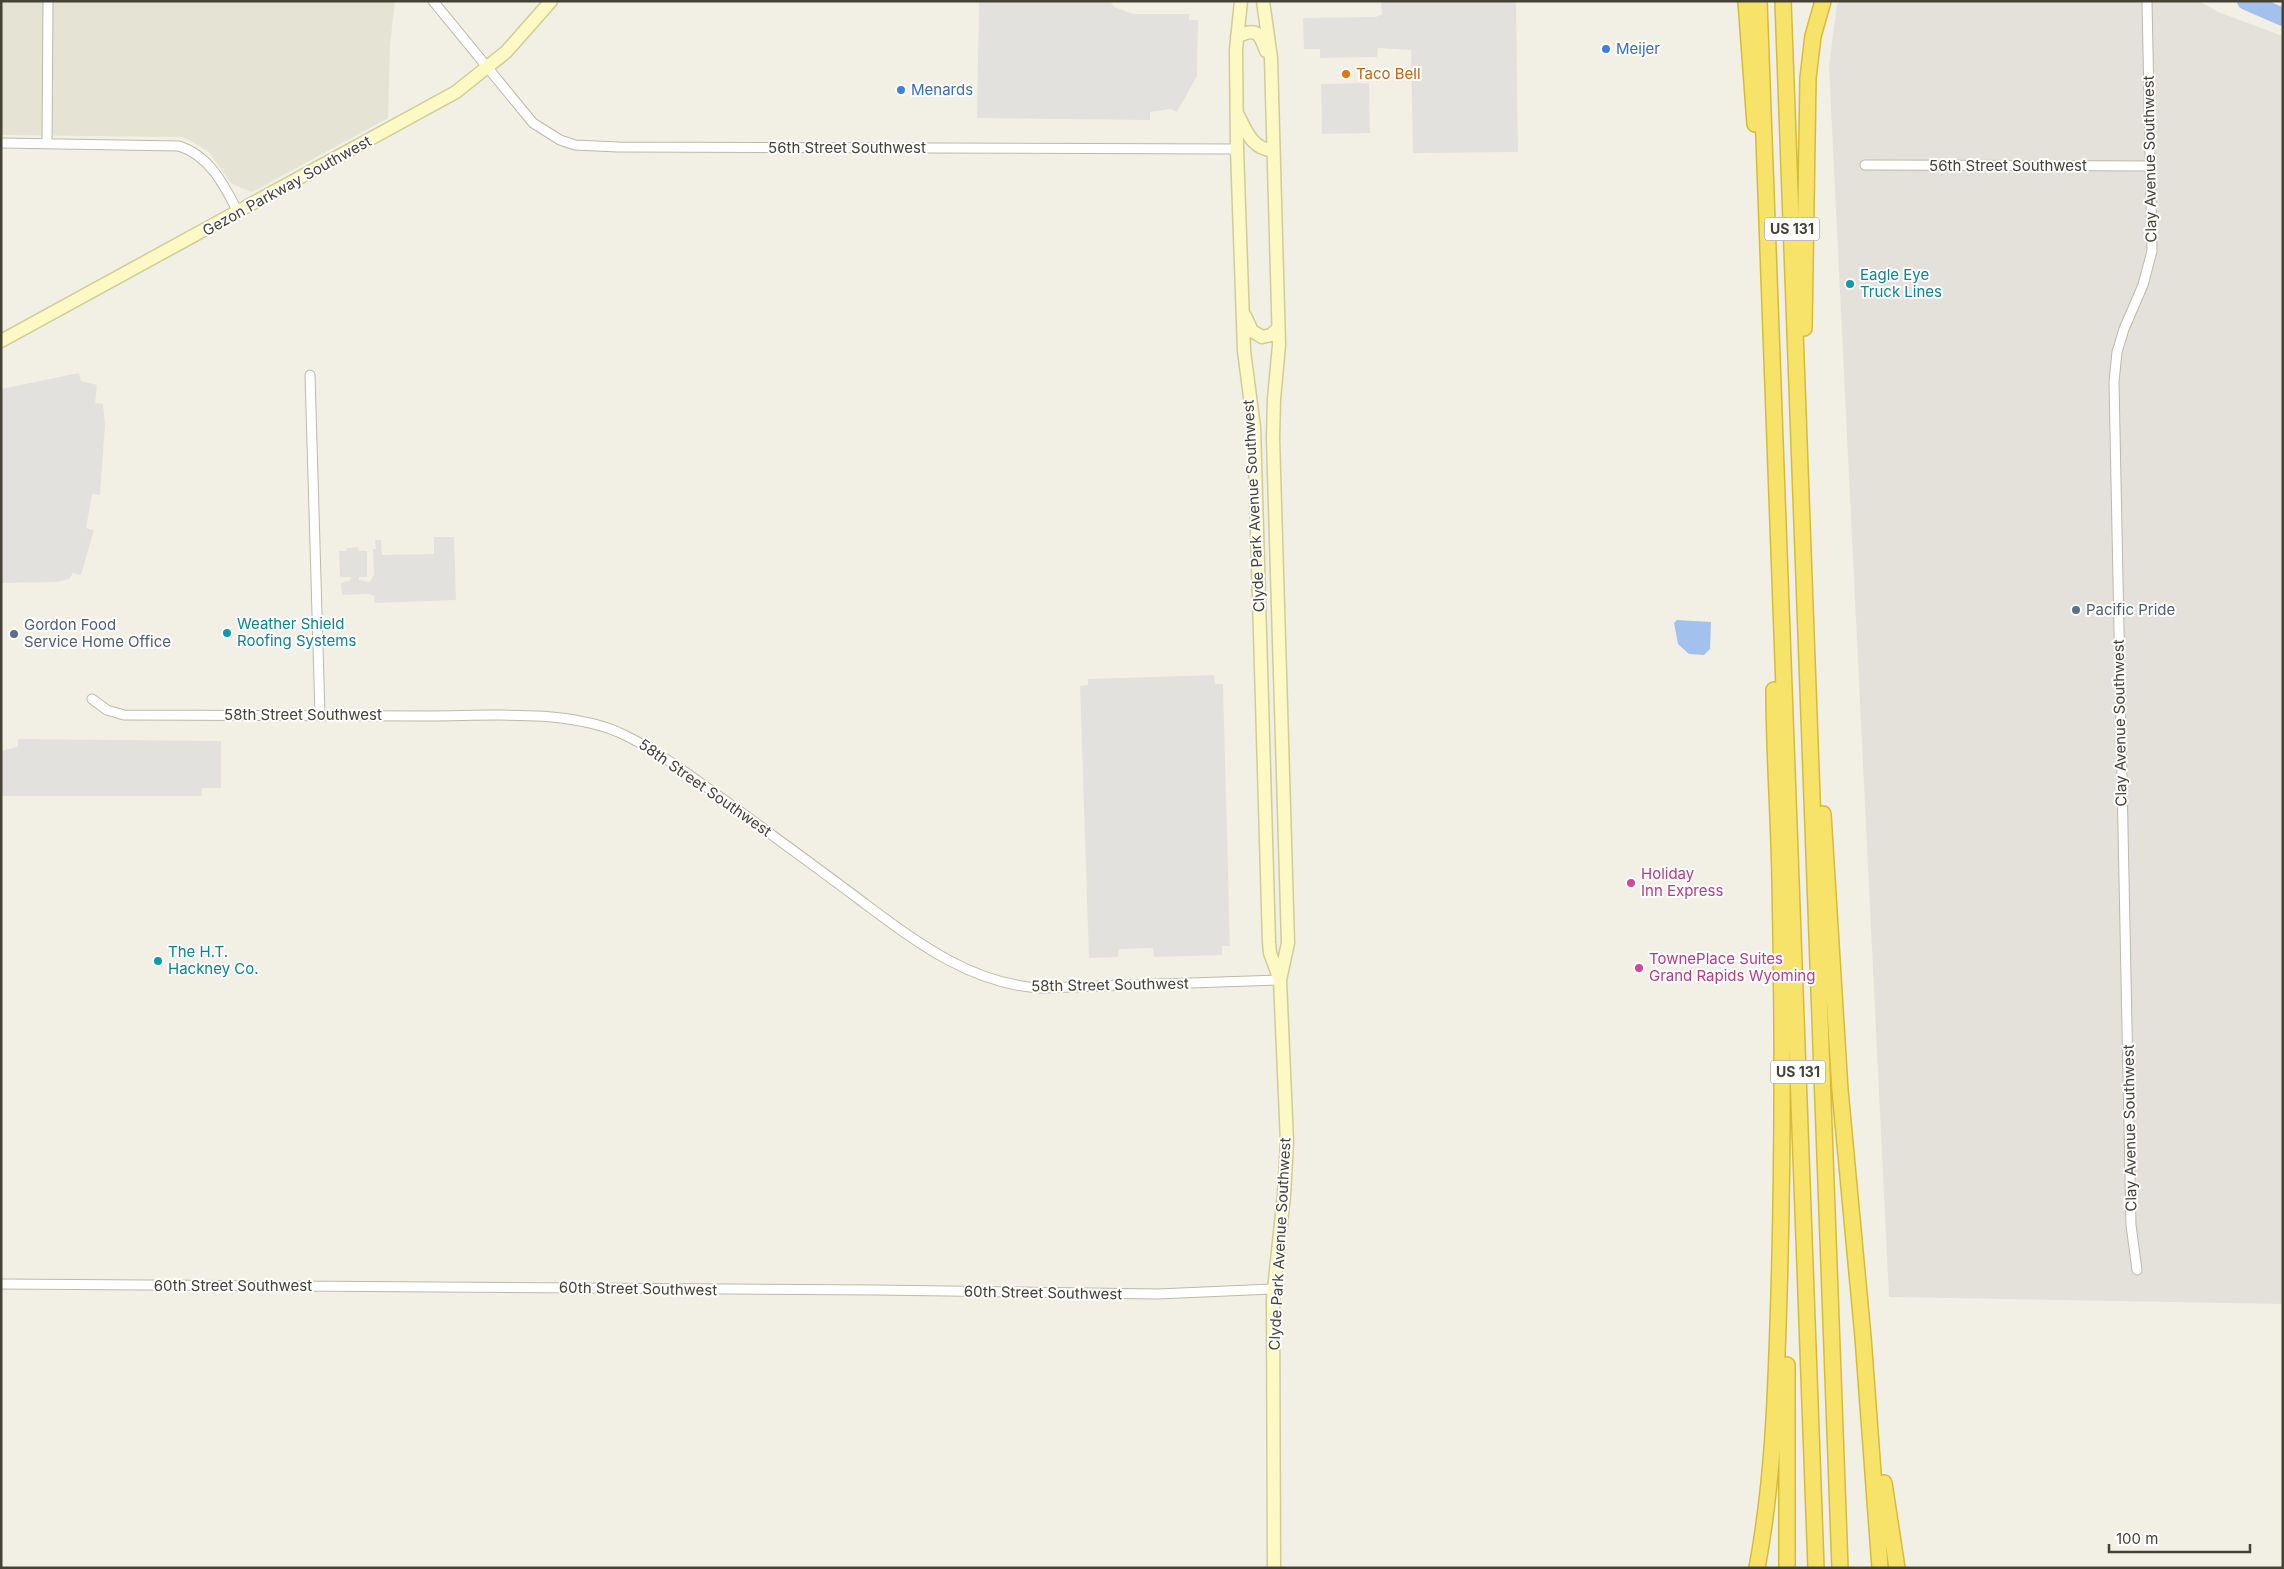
<svg xmlns="http://www.w3.org/2000/svg" width="2284" height="1569" font-family="Inter,sans-serif">
<style>
.residential{fill:#e5e3d3}
.industrial{fill:#e4e1da}
.parking{fill:#e3e1dd}
.water{fill:#a3c1ed}
.lines{fill:none;stroke-linecap:round;stroke-linejoin:round}
.river{stroke:#a3c1ed;stroke-width:18}
.minor-casing{stroke:#bdbaa8;stroke-width:11}
.secondary-casing{stroke:#d0cc97;stroke-width:15}
.motorway-casing{stroke:#d6bb3b;stroke-width:18}
.minor{stroke:#fff;stroke-width:9}
.secondary{stroke:#fcf9c5;stroke-width:12}
.motorway{stroke:#f8e36a;stroke-width:15}
.shop-dot{fill:#3f7fe0;stroke:#fff;stroke-width:2}
.food-dot{fill:#e8710a;stroke:#fff;stroke-width:2}
.culture-dot{fill:#0f9aa8;stroke:#fff;stroke-width:2}
.service-dot{fill:#5c6f8a;stroke:#fff;stroke-width:2}
.hotel-dot{fill:#d1479c;stroke:#fff;stroke-width:2}
.labels{text-anchor:middle;stroke-width:4;stroke-linejoin:round;paint-order:stroke}
.shield{fill:#fff;stroke:#7c7a72;stroke-width:1}
.shield-label{font-size:14px;font-weight:bold;fill:#444135}
.shop-label{font-size:15px;fill:#366cbe;stroke:#fff;text-anchor:start}
.food-label{font-size:15px;fill:#c56008;stroke:#fff;text-anchor:start}
.street-label{font-size:15px;fill:#444135;stroke:#fff}
.culture-label{font-size:15px;fill:#0d838f;stroke:#fff;text-anchor:start}
.service-label{font-size:15px;fill:#4e5e75;stroke:#fff;text-anchor:start}
.hotel-label{font-size:15px;fill:#b23c85;stroke:#fff;text-anchor:start}
</style>
<rect width="100%" height="100%" fill="#f2f0e5"/>
<!-- residential -->
<path class="residential" d="M1,1H395L390,45L388,118L252,192L232,184L208,151L183,137L1,135Z"/>
<!-- industrial -->
<path class="industrial" d="M1840,1H2199L2218,12L2283,36V1304L1889,1297L1829,66L1837,5Z"/>
<!-- parking -->
<path class="parking" d="M979,1H1110L1114,7L1133,14H1189V20H1198L1197,76L1177,112L1171,109L1150,112V120L977,118Z
M1381,1H1516L1518,152L1413,153L1411,50L1378,48L1377,57L1320,58V49H1304L1303,18L1376,17L1382,14Z
M1369,83L1370,133L1322,134L1321,84Z
M79,373L81,381L97,385L95,403L103,404L105,425L100,495L92,494L86,528L94,530L81,575L73,573L69,579L57,582L1,583V389Z
M434,537H454L456,600L375,603L374,596L370,594L342,595L341,583L350,581L351,577H340L339,551H346L347,548L358,547L359,551H367V577H359V580L370,582L374,575L373,549H376L375,540H381L382,555L434,554Z
M1214,675L1215,684H1223L1230,946H1222V955L1154,957L1153,948L1119,949L1118,957L1089,958L1080,686L1088,685V679Z
M18,739L221,741V788H202V796H1V754L4,750L18,747Z"/>
<!-- water -->
<path class="water" d="M1677,620L1711,622L1710,649L1704,655L1689,654L1678,644L1674,623Z"/>
<g class="lines">
<!-- river -->
<path class="river" d="M2246,1L2283,17"/>
<defs>
<path id="minor" d="M433,1L533,123L560,140L575,145L618,147L1237,149
M1,143L179,146C210,156 224,185 238,212
M47,143L48,1
M1865,165L2150,166
M310,375L320,715
M92,699L107,710L124,715C226,715 328,715 429,716C488,716 563,709 618,732C656,749 689,775 723,799C769,833 815,866 860,900C915,941 971,985 1042,988L1280,980
M2137,1270L2131,1225L2114,382L2117,352L2124,329L2143,285L2152,251L2147,1
M1,1284L876,1290L1158,1294L1274,1289"/>
<path id="secondary" d="M1241,1L1236,50L1237,149L1244,351L1254,427L1269,942L1270,953L1280,980
M1263,1L1271,58L1279,345L1274,399L1273,438L1288,943L1280,980L1287,1142L1284,1195L1273,1299L1274,1568
M1237,37C1256,27 1260,33 1266,51
M1238,115C1246,131 1253,150 1273,150
M1245,316L1252,331L1262,337L1271,335L1278,328
M1,341L456,92L506,52L551,1"/>
<path id="motorway" d="M1746,1L1755,124
M1759,1L1816,1568
M1783,1L1840,1568
M1804,328L1808,78L1813,36L1823,1
M1823,814L1840,1090L1863,1337L1880,1568
M1787,1365V1568
M1884,1483L1897,1568
M1757,1568C1774,1477 1776,1387 1779,1295C1783,1156 1783,1018 1780,880C1779,816 1774,753 1774,690"/>
</defs>
<!-- minor casing -->
<use href="#minor" class="minor-casing"/>
<!-- secondary casing -->
<use href="#secondary" class="secondary-casing"/>
<!-- motorway casing -->
<use href="#motorway" class="motorway-casing"/>
<!-- minor -->
<use href="#minor" class="minor"/>
<!-- secondary -->
<use href="#secondary" class="secondary"/>
<!-- motorway -->
<use href="#motorway" class="motorway"/>
</g>
<!-- markers -->
<g class="shop-dot">
<circle cx="1606" cy="49" r="5"/>
<circle cx="901" cy="90" r="5"/>
</g>
<circle class="food-dot" cx="1346" cy="74" r="5"/>
<g class="culture-dot">
<circle cx="1850" cy="284" r="5"/>
<circle cx="227" cy="633" r="5"/>
<circle cx="158" cy="961" r="5"/>
</g>
<g class="service-dot">
<circle cx="2076" cy="610" r="5"/>
<circle cx="14" cy="634" r="5"/>
</g>
<g class="hotel-dot">
<circle cx="1631" cy="883" r="5"/>
<circle cx="1639" cy="968" r="5"/>
</g>
<g class="labels">
<!-- shield labels -->
<g class="shield">
<rect x="1764.5" y="217.5" width="55" height="23" rx="4"/>
<rect x="1770.5" y="1060.5" width="55" height="23" rx="4"/>
</g>
<g class="shield-label">
<text x="1792" y="234">US 131</text>
<text x="1798" y="1077">US 131</text>
</g>
<!-- shop labels -->
<g class="shop-label">
<text x="1616" y="54">Meijer</text>
<text x="911" y="95">Menards</text>
</g>
<!-- food labels -->
<g class="food-label">
<text x="1356" y="79">Taco Bell</text>
</g>
<!-- street labels -->
<g class="street-label">
<text x="847" y="153">56th Street Southwest</text>
<text transform="translate(2150 159) rotate(-91)" y="5">Clay Avenue Southwest</text>
<text x="2008" y="171">56th Street Southwest</text>
<text transform="translate(287 186) rotate(-29)" y="5">Gezon Parkway Southwest</text>
<text transform="translate(1254 506) rotate(-93)" y="5">Clyde Park Avenue Southwest</text>
<text x="303" y="720">58th Street Southwest</text>
<text transform="translate(2120 723) rotate(-91)" y="5">Clay Avenue Southwest</text>
<text transform="translate(705 788) rotate(35)" y="5">58th Street Southwest</text>
<text transform="translate(1110 985) rotate(-1)" y="5">58th Street Southwest</text>
<text transform="translate(2130 1128) rotate(-91)" y="5">Clay Avenue Southwest</text>
<text transform="translate(1280 1244) rotate(-87)" y="5">Clyde Park Avenue Southwest</text>
<text x="233" y="1291">60th Street Southwest</text>
<text transform="translate(638 1289) rotate(1)" y="5">60th Street Southwest</text>
<text transform="translate(1043 1293) rotate(1)" y="5">60th Street Southwest</text>
</g>
<!-- culture labels -->
<g class="culture-label">
<text x="1860" y="280">Eagle Eye<tspan x="1860" dy="17">Truck Lines</tspan></text>
<text x="237" y="629">Weather Shield<tspan x="237" dy="17">Roofing Systems</tspan></text>
<text x="168" y="957">The H.T.<tspan x="168" dy="17">Hackney Co.</tspan></text>
</g>
<!-- service labels -->
<g class="service-label">
<text x="2086" y="615">Pacific Pride</text>
<text x="24" y="630">Gordon Food<tspan x="24" dy="17">Service Home Office</tspan></text>
</g>
<!-- hotel labels -->
<g class="hotel-label">
<text x="1641" y="879">Holiday<tspan x="1641" dy="17">Inn Express</tspan></text>
<text x="1649" y="964">TownePlace Suites<tspan x="1649" dy="17">Grand Rapids Wyoming</tspan></text>
</g>
</g>
<!-- border -->
<rect width="2284" height="1569" fill="none" stroke="#444135" stroke-width="5"/>
<!-- scale -->
<path d="M2109 1544v8h141v-8" fill="none" stroke="#444135" stroke-width="2.5"/>
<text x="2116" y="1544" font-size="15" fill="#444135" stroke="#ffffff" stroke-width="4" paint-order="stroke">100 m</text>
</svg>
